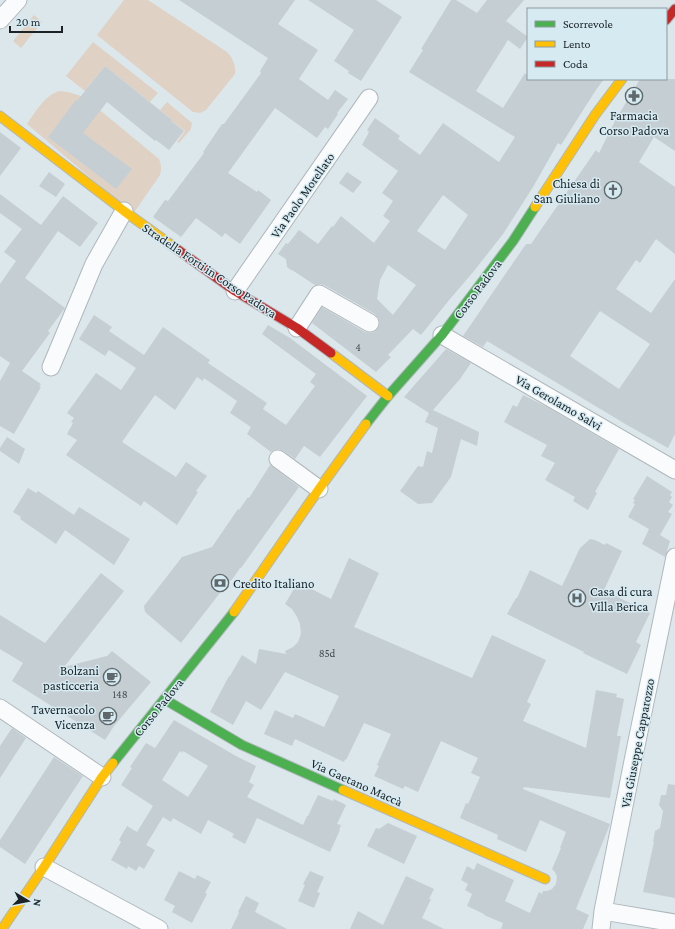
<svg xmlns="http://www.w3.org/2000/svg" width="675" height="929" font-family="'Crimson Pro',serif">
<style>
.green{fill:#dfd2c5}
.building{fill:#c5ced2;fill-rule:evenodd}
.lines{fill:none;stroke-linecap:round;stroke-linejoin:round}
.street-casing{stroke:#afb8bc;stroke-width:19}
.fast-casing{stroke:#afb8bc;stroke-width:11}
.slow-casing{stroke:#afb8bc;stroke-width:11}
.jam-casing{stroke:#afb8bc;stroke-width:11}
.street{stroke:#fafbfc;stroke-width:17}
.fast{stroke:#4caf50;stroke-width:9}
.slow{stroke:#ffc107;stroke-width:9}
.jam{stroke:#c62828;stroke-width:9}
.labels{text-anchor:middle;stroke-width:3;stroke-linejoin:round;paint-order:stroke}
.number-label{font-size:11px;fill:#464e51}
.poi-label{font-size:13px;fill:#1b2326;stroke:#d6eaf2;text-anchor:end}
.street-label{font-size:13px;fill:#1b2326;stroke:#d6eaf2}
</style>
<rect width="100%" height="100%" fill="#dce7ec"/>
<!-- green -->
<path class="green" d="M124,0H148L227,52C233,58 236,66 235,74L206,110L200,113L193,112L97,35Z
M34,15L42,22L21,48L13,41Z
M93,42L158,93L150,102L105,66L88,87L87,91H85L66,76Z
M59,91L68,92L84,97L159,159C161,164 162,169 160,175L133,214L27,124C36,111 43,97 59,91Z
M167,102L192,123L191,129L179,143L177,142L185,131L171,121L172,120L160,110Z"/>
<!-- building -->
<path class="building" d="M179,0H295L278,24L318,50L299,79L328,100L335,90L348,99L337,113L338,114L328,129L325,127L317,138L275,108L228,173L257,192L258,190L271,200L240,244L225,233L222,237L196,218L181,237L153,217L165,200L168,201L204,153L203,152L222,124H224L261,73L260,71L268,58Z
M308,0H376L402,17L361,81L348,73L349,71L334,61L354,30Z
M451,0H456L477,13L487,0H524L506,21L528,37L520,49L508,40L476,91L503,108L525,73L528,76V79H604L596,90L587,104L561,145L558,143L533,187L503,234L474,271L450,299L421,335L413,329L388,355L391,357L376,372L312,323L322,307L365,332L370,333L375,332L378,328L380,323L378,318L375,314L324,285L320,284L315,285L292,270H291L287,267L286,259L278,254L286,243L288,244L299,230L318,244L332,226L333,227L341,216L374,243L390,221L383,216L393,201L382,193L398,171L362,145L369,132L367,130L375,118L400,136L398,139L420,155L443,123L499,162L515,137L409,72L423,50L421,49ZM443,195L468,215L445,250L417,231ZM388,265L416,285L393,315L377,299L380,280Z
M105,66L172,120L171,121L184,131L169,150L156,140L155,141L107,102L83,133L132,169L116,189L48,137L76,100L77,101Z
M640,79H675V151L654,137L639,162L675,187V254L656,239L640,263L636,260L616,289L651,313L675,279V434L668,448L627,425L487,341L483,347L463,336L526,244H531L596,150L599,153L616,119ZM600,311L650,344L619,389L570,356Z
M0,132L21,148L0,176Z
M49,172L65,184L56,197L39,186Z
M347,172L362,182L353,193L339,183Z
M0,194L41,225L63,196L98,223L80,247L58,231L25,278L65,308L48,331L50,333L22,371L41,384L39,386L41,387L14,434L0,426V381L10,363L0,356V284L16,261L4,252L22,229L0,213Z
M94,315L112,327L109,331L144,355L163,327L210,360L208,363L267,403L263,409L286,425L315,386L310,382L316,374L262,334L268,325L290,338L367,396L320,457L304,446L295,459L284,451L279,449L274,450L271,452L247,434L251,427L230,413L237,401L204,378L203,381L197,377L175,410L155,395L122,442L176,477L186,462L207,476L196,491L198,492L177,525L144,501L141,506L66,455L77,440L67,434L73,423L71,422L74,418L67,413L96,373L121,390L136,368L109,350L105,356L79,339Z
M446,349L471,363L460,379L433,410L479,432L477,446L461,439L451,477L432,503L418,504L400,491L418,466L423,467L427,451L432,453L438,428L425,422L429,413L404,397Z
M523,395L547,407L619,449L595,492L597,493L588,510L573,501L575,497L545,480L555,463L541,456L547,445L504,422L513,405L517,407Z
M7,437L25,449L19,464L0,451V448Z
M270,465L299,487L241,568H240L231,581L230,580L181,643L145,612L144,606L182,557L212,547L238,509L239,510L248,497L249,498Z
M647,476L672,492L670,495L672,497L669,502L673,505L668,512L672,514L660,535L670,541L665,557L642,544L649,529L628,517L635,504L633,503L635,500L633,499Z
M28,488L36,493L38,491L74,515L79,507L130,539L114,565L65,530L56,544L20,519L21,517L13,512Z
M590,539L595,540L605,545L606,543L622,551L604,590L650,613L636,642L641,645L627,674L583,653L584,652L507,614L516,598H517L530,570L562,586L580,548Z
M349,558L379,573L354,627L472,678L492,635L546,660L527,702L531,704L523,721L586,748L596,690L617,694L616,697L624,699L617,736H621L610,798L524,787L523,789L610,824L576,909L589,915L583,929H501L503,923L484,915V914L467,906L472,894L465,890L468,884L461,880L467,866L474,870L477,863L514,880L505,901L530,913L539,892L542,894L543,891H547L552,889L556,884L557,877L555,872L552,869L561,848H560L566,832L540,820L526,852L497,839L498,835L460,818L466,803L468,804L480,777L471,773L478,758L441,741L418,792L405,786L403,789L374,776L379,766L377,765L391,734L364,723L346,760L345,759L344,762L295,739L292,746L264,734L275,710L293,718L295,714L324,727L339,696L285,672L261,710L246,701L233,725L210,712L229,676H230L242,655L256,664L259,649L286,654L285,651L293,647L298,642L301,634L300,624L297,617L292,609L285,604L298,582L331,599Z
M101,573L124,591L64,667L107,656L112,651L151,682L114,726L105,740L12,681L23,663L0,649V615L45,643L84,594Z
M174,720L236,756L256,766L249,782L254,785L247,797L303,825L307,816H308L318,795L333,801L334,799L346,805L337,824L341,825L339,830H340L330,852L257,818L245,844L232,837L234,834L208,820L201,834L173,818L171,822L163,817L146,845L155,850L144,869L139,866L136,871L128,866L127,869L111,860L121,842L119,840L127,826L137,832L153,806L121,785L132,768L130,767L146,743L155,748ZM180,751L182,753L183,751L208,766L188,797L162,780Z
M12,728L26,738L0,778V746Z
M54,757L83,776L25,864L0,847V840Z
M668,784L675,785V898L643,892L654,842H653L655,831L660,828L663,811L659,805L661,795H666Z
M388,823L417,836L404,864L367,846L376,828L379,829Z
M179,871L195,879L197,875L211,882L205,893L207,894L192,923L172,912L175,906L164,900Z
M310,871L324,877L317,892L320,893L314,908L298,901L305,885L303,884Z
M406,876L434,889L429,899H431L422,918L444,929H350L358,911L383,925Z
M246,896L259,903L255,912L287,929H231L239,913L238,912Z"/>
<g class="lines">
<defs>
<path id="street" d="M0,20L18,0
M235,291L369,98
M297,328L319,294L370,323
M442,335L675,470
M51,367L94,264L124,211
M278,459L319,489
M0,708L102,777
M44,867L159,929
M603,911L675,923
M601,929L603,911L636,746L675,557"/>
<path id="fast" d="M366,424L388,396L442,335L513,241L535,207
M164,699L242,745L343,790
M113,763L234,612"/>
<path id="slow" d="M0,116L124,211L174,247
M535,207L595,115L622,79
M331,353L388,396
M234,612L319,489L366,424
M343,790L545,879
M2,929L44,867L102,777L113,763"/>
<path id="jam" d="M666,20L675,9
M174,247L235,291L297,328L331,353"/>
</defs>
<!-- street casing -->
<use href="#street" class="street-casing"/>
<!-- fast casing -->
<use href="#fast" class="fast-casing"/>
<!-- slow casing -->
<use href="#slow" class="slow-casing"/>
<!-- jam casing -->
<use href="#jam" class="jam-casing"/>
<!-- street -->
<use href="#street" class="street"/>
<!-- fast -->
<use href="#fast" class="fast"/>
<!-- slow -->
<use href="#slow" class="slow"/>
<!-- jam -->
<use href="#jam" class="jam"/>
</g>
<!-- icons -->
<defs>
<symbol id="pharmacy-ring" viewBox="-11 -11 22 22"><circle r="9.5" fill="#d6eaf2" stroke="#5f686b" stroke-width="1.5"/><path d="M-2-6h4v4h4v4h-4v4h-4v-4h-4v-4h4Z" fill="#5f686b"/></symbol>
<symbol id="church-ring" viewBox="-11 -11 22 22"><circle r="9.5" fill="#d6eaf2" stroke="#5f686b" stroke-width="1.5"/><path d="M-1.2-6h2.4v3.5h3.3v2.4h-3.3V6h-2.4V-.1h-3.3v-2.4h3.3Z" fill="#5f686b"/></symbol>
<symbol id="bank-ring" viewBox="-11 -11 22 22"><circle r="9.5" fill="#d6eaf2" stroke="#5f686b" stroke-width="1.5"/><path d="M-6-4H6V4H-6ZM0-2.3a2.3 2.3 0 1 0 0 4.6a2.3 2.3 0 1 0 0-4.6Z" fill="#5f686b"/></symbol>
<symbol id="hospital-ring" viewBox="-11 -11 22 22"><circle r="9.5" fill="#d6eaf2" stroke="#5f686b" stroke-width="1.5"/><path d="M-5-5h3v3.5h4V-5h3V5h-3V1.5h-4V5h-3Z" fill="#5f686b"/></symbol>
<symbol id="cafe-ring" viewBox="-11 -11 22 22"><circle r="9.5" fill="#d6eaf2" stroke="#5f686b" stroke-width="1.5"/><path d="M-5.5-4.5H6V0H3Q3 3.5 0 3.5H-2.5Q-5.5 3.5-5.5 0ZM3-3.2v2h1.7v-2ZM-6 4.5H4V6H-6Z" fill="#5f686b"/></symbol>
</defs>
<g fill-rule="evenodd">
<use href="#pharmacy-ring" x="624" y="86" width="20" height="20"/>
<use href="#church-ring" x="603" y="180" width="20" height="20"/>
<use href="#bank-ring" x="210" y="573" width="20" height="20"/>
<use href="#hospital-ring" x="567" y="588" width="20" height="20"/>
<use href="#cafe-ring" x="102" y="667" width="20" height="20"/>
<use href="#cafe-ring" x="98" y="706" width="20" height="20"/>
</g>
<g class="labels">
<!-- number labels -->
<g class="number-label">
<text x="358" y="351">4</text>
<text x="327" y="657">85d</text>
<text x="120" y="698">148</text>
</g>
<!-- poi labels -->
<g class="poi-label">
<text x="634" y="120" text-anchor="middle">Farmacia<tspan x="634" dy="15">Corso Padova</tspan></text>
<text x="600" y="188">Chiesa di<tspan x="600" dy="15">San Giuliano</tspan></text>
<text x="233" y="588" text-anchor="start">Credito Italiano</text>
<text x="590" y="596" text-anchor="start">Casa di cura<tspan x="590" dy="15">Villa Berica</tspan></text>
<text x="99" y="675">Bolzani<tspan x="99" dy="15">pasticceria</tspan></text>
<text x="95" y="714">Tavernacolo<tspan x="95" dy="15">Vicenza</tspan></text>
</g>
<!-- street labels -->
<g class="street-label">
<text transform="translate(302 195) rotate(-55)" y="5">Via Paolo Morellato</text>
<text transform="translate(210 270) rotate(34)" y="5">Stradella Forti in Corso Padova</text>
<text transform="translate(477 289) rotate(-53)" y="5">Corso Padova</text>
<text transform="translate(559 402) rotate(30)" y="5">Via Gerolamo Salvi</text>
<text transform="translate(158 707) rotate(-51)" y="5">Corso Padova</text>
<text transform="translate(637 743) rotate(-79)" y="5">Via Giuseppe Capparozzo</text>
<text transform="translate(357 782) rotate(24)" y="5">Via Gaetano Maccà</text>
</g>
</g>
<!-- legend -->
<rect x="527" y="8" width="140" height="72" fill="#d6eaf2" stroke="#8b9aa0"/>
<rect x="535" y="21" width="20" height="6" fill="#4caf50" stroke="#8b9aa0"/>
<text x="563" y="28" font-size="12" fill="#1b2326">Scorrevole</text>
<rect x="535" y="41" width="20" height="6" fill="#ffc107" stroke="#8b9aa0"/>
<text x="563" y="48" font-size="12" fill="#1b2326">Lento</text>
<rect x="535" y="61" width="20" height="6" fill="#c62828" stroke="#8b9aa0"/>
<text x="563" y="68" font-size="12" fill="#1b2326">Coda</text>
<!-- north arrow -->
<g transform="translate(28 901) rotate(100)" stroke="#d6eaf2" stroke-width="3" paint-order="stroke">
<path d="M0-3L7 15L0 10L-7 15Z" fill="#1b2326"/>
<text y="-6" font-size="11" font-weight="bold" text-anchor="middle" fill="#1b2326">N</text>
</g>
<!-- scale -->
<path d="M10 26v6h52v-6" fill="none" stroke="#1b2326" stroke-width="2"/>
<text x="16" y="26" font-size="12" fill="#1b2326" stroke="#d6eaf2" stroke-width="3" paint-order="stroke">20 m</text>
</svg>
